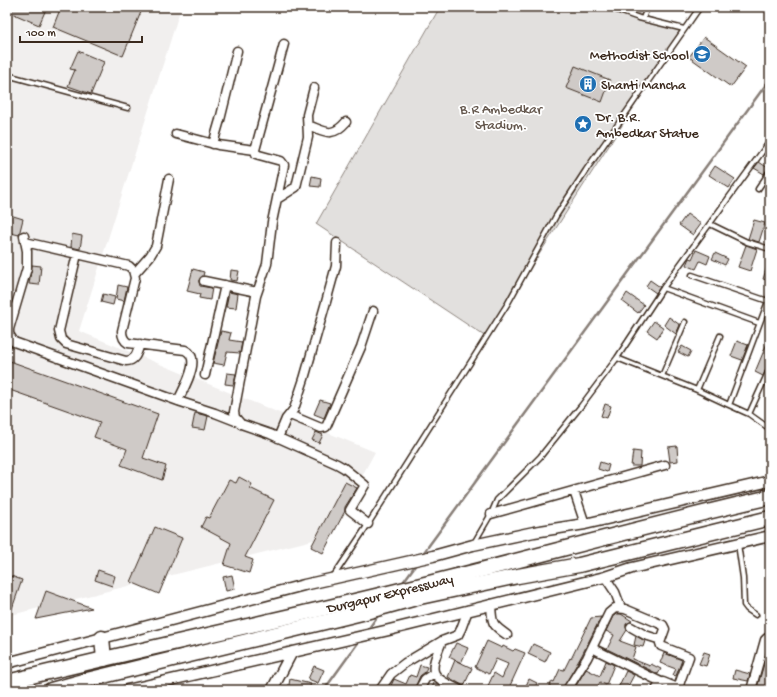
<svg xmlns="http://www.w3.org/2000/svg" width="777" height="697" font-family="'Gochi Hand',sans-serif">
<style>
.built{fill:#f1efee}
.green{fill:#e2e0de;stroke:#8e857e}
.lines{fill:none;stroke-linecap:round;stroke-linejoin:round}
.stream{stroke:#887e77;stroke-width:2.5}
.building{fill:#cfcac7;stroke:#3b2a1e}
.service-casing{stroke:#3b2a1e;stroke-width:7}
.minor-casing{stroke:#3b2a1e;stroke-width:11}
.tertiary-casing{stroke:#3b2a1e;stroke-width:13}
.trunk-casing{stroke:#3b2a1e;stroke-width:17}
.service{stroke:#fff;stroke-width:4}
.minor{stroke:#fff;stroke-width:8}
.tertiary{stroke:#fff;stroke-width:10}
.trunk{stroke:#fff;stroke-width:14}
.labels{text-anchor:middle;stroke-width:3.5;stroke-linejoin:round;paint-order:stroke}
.poi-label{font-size:14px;fill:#3b2a1e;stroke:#fff;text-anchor:start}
.park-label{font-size:14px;fill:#65584e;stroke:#fff}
.street-label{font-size:14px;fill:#3b2a1e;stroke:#fff}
</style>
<rect width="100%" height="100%" fill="#fff"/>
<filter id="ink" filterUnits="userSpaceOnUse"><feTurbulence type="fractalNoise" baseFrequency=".025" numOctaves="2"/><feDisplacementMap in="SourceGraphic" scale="8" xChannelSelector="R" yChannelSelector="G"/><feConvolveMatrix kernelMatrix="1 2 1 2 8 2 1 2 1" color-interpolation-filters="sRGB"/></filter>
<g filter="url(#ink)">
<!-- built -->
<path class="built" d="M7,7H181L79,331L375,452L329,536L7,616Z"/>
<!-- green -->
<path class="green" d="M440,7H619L684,29L486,337L316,224Z"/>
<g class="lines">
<!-- stream -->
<path class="stream" d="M422,555L770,79
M401,585L417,563
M367,631L379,614
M324,690L360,640"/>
</g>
<!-- building -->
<path class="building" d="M7,7H47L39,25L7,11Z
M61,7H143L123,56L53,27Z
M704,37L746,67L731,87L689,57Z
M78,51L104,62L91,94L68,86L75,70L70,69Z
M575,66L610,80L602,102L566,88Z
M759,162L768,168L764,174L754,168Z
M715,166L735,179L729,188L709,175Z
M312,176L321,178L320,187L310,186Z
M7,214L23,219L19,235L7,232Z
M687,214L701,224L693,235L679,225Z
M754,220L765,223L759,242L748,239Z
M72,234L82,236L80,249L71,247Z
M746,245L757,249L750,271L738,267Z
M696,250L710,256L707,264L700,261L696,269L686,265L689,258L692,259Z
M715,253L728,259L725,265L712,259Z
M769,260H770V281L763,279Z
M32,265L41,266L39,285L29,284Z
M193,269L204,272L203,276L199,280V282L200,286L212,288L210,300L199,298L200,294L187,291Z
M231,270L239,271L237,281L230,280Z
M650,280L660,287L656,293L646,286Z
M118,285L127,287L124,301L116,299Z
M229,292L238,294L236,308L226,307Z
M627,293L644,305L638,313L622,301Z
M103,294L115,297L113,305L101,302Z
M669,317L680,325L676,334L664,325Z
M654,321L664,328L657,338L647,331Z
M221,331L231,333L229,340L242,342L240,353L227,352L224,365L213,363Z
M770,336V362L763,376L755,372Z
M737,341L748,345L742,360L731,356Z
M682,346L691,351L688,357L678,352Z
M7,360L158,414L143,458L166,466L162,480L121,465L127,449L94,437L100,422L7,389Z
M227,373L236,374L233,385L225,384Z
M320,400L330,403L324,418L314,414Z
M605,404L611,406L607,418L601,416Z
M195,413L208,416L205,430L192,428Z
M316,432L323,435L319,443L312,440Z
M677,446L678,461L670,462L668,447Z
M633,451L641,452L640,466H631Z
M600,462L609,465L607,472L598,469Z
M239,477L252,484L250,488L274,500L245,557L253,560L249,573L224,565L231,543L201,527L206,517L209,518L229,480L236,483Z
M345,482L357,488L345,507V511L323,553L311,547Z
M155,527L182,538L159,594L131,582Z
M98,570L115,576L112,586L95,580Z
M232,575L235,589L226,591L223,577Z
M11,576L22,580L8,620L7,587Z
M46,591L92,608L36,619Z
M617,614H621L632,621L626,624V627L627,630L620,641L636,647L632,659L650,666L651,664L661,669L658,674L607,649L614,635L606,631L613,616Z
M601,617L582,655L562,690H548L552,681L554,682L560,669L564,670L570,658L571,659L591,618Z
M636,636L645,641L643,647L634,645Z
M487,641L502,648L503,646L513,651L515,649L525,653L508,690H486L494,673L502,678L508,664L496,659L489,674L475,667Z
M456,643L468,648L461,663L449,657Z
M533,644L550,652L545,662L528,654Z
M704,652L710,654L706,666L699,664Z
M664,653L682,660L676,676L673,675L676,669L660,663Z
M766,657L770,658V671L768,681H769L767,690L757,688Z
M455,660L472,668L464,686L448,677Z
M606,661L614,665L606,685L600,682L596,690H577L574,689L586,669L600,676Z
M420,665L427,667L425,672L420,676L414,690H389L394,679L406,684L410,675L416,677Z
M314,666L324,670L318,683L308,679Z
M735,670L750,674L748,681L733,678Z
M626,671L634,675L626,690H617Z
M290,679L311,684L308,690H288Z
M529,679L537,683L534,690H524Z
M434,683L438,684L447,690H431Z"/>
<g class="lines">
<defs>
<path id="service" d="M608,7L639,18L684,29
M643,19L647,7
M7,75L128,108
M758,189L770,171
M710,224L747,242L770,249
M692,275L768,301
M663,288L759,323
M617,358L697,390L729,405L749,414L770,429
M662,376L685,322
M697,390L720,336
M729,405L770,296
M749,414L770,368
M474,543L491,514L497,500L540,457L581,406L617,358L663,288L770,141
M738,544L743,578L744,605L747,609L756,615
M333,577L365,529L508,303L556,216L586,170L700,7"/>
<path id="minor" d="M284,44L255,150L256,154L259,155L281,161L284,165L272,222L267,264L256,296L234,412L235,417L241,424L270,434L337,464L344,468L365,485L350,510L368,524
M308,125C326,132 332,138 346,122
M176,134L218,145L255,150
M213,144L220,120L237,51
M277,199L296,187L308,137L307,115L314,88
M24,236L27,251V268L9,329V334L14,342L181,402L215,413L238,422
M25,242L129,266L133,270L135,278L122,331C122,336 123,340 128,343L185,350C203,358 183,389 178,401
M77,254L59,331L61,339L66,344L126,361C136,361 137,352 140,344
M135,273L150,256L156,246L169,179
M204,281L257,292
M205,375L225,285
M290,415L321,428L326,427L361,347L373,311
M278,438L286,419L294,409L304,379L326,302L336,266L337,243
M574,491L585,524
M491,514L665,465
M605,577L615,592L621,608
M491,604C492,623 491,624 507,635
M631,627L645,635L661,640
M442,641C429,673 428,675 460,690
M592,648L661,682
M380,690L391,674L405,663L442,641L458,635L461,629L468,610
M419,690L425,679L434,673
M567,690L587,658L609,613L615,608L625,609L663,625L665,629L660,643L661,646L689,657L680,682L679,687L681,690
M656,690L660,683L663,682L680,689
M751,690L765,640L767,638H770"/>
<path id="tertiary" d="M7,663L304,585L433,556L473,545L534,532L585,524L770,481
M127,690L389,630L605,577L632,568L770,536
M272,690L292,652"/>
<g id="trunk">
<path d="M102,638L104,659"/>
<path id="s1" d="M7,682C153,646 299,616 445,579C553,552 661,522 770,497"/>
<path d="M51,690L91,679L362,613L420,597L518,576L579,565L770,518"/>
</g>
</defs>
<!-- service casing -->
<use href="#service" class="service-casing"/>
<!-- minor casing -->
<use href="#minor" class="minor-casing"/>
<!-- tertiary casing -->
<use href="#tertiary" class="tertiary-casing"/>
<!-- trunk casing -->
<use href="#trunk" class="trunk-casing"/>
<!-- service -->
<use href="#service" class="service"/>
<!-- minor -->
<use href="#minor" class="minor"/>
<!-- tertiary -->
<use href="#tertiary" class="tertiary"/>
<!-- trunk -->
<use href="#trunk" class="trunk"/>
</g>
</g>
<!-- icons -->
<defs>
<symbol id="school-disc" viewBox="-11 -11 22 22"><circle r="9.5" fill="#1f6fb2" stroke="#fff"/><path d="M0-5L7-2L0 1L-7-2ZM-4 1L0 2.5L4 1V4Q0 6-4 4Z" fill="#fff"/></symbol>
<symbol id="building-disc" viewBox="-11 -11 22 22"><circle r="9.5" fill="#1f6fb2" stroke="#fff"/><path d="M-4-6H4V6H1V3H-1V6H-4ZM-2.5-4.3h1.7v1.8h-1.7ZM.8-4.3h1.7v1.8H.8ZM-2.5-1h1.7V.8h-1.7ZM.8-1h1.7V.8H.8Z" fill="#fff"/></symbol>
<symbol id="sight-disc" viewBox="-11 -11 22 22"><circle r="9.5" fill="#1f6fb2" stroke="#fff"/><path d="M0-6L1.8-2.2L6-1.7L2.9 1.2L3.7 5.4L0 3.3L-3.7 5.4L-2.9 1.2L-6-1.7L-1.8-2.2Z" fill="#fff"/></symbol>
</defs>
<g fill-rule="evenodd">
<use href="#school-disc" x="692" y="44" width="20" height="20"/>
<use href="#building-disc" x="578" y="74" width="20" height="20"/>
<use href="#sight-disc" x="573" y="114" width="20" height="20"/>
</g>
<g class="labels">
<!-- poi labels -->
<g class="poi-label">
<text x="689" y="59" text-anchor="end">Methodist School</text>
<text x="601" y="89">Shanti Mancha</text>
<text x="596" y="121">Dr. B.R.<tspan x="596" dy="16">Ambedkar Statue</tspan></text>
</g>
<!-- park labels -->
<g class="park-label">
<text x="501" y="113">B.R Ambedkar<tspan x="501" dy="16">Stadium.</tspan></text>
</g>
<!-- street labels -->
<g class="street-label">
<text dy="5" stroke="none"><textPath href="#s1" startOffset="393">Durgapur Expressway</textPath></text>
</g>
</g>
<!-- margin -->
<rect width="777" height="697" fill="none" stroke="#fff" stroke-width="24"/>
<rect x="12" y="12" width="753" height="673" fill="none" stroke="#3b2a1e" stroke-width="1.5" filter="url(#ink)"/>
<!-- scale -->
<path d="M20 36v6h122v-6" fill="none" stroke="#3b2a1e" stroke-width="2"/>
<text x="26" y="36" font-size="12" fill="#3b2a1e" stroke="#ffffff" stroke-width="3" paint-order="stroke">100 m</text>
</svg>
